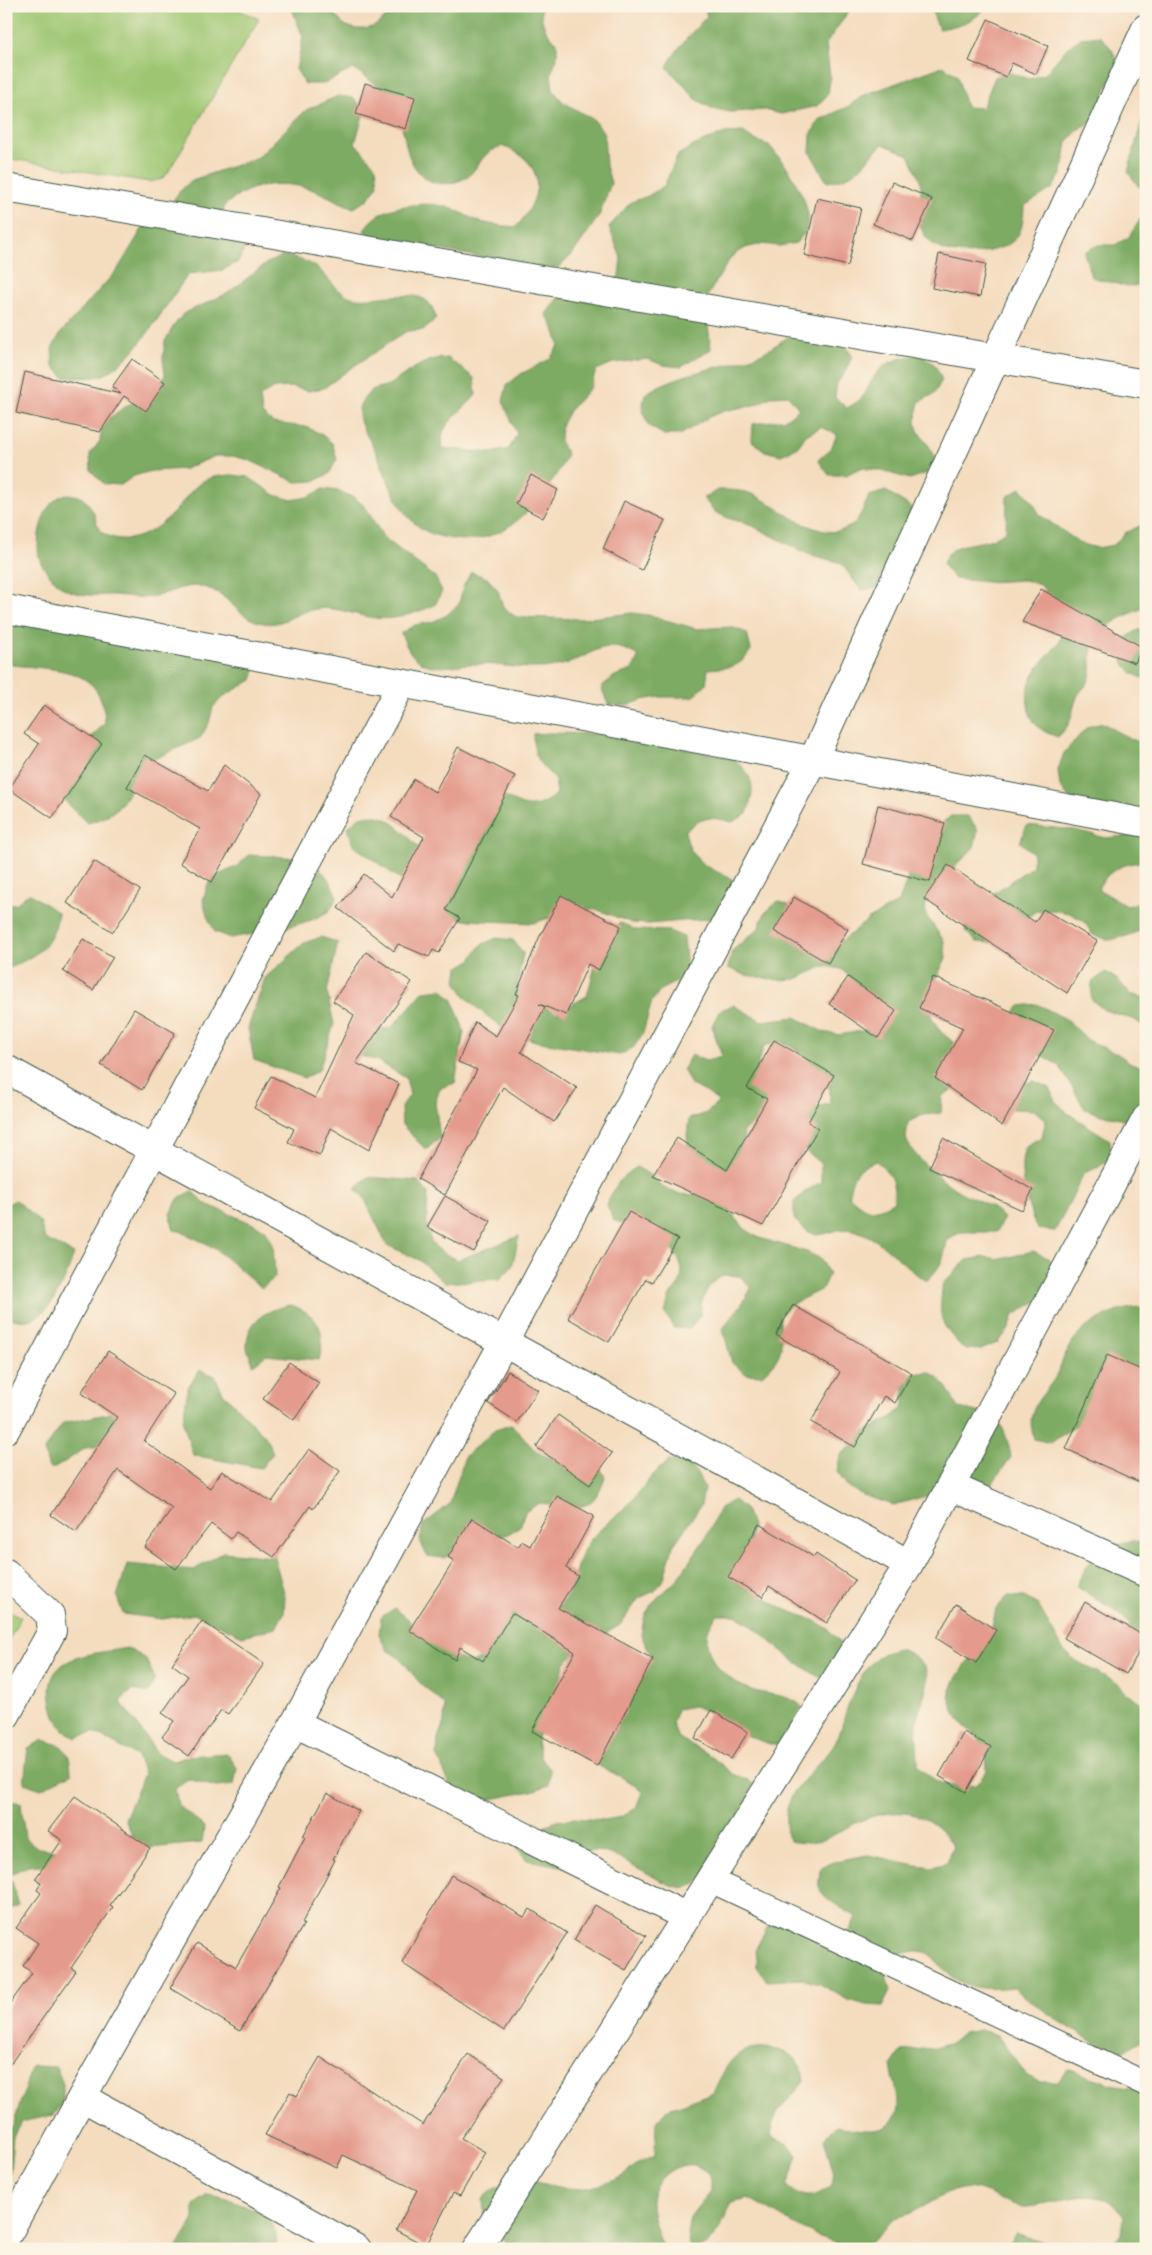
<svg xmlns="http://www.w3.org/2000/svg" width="1152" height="2255" font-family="'Gentium Book Plus',serif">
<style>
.green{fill:#9ec672;stroke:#5e8253}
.forest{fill:#7eab64;stroke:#4e744c;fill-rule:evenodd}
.building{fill:#e49b8d}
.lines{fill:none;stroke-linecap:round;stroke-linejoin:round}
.service-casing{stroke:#3f5549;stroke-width:26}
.minor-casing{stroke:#3f5549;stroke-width:30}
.service{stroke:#fff;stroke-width:24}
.minor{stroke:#fff;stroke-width:28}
</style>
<rect width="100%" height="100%" fill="#fcf5e5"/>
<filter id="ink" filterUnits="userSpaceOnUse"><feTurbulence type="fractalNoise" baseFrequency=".02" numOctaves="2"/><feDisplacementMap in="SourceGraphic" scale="10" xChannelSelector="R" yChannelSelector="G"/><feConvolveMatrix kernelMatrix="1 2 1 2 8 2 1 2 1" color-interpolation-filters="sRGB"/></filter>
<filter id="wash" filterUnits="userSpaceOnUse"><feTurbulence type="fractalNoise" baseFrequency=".0096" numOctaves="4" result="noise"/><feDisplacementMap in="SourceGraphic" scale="20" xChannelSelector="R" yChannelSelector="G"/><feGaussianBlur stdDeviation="1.12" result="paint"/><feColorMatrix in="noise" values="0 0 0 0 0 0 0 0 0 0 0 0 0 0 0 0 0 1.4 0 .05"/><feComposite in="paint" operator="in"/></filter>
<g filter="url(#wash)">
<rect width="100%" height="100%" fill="#f4dcbe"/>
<!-- green -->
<path class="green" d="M6,6H230L259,19L167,174L162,179L149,182L6,158Z
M6,1609L21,1617L6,1645Z"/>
<!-- forest -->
<path class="forest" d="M291,6H328C333,12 340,23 347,26C369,35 383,23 394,6H541C540,23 546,32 557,43V58L551,73L553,90L563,102L594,120L604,133L606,166L611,183L599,216L572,255L559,267L543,268L379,239L364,231C366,228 368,223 371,221C387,204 432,200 453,209C463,213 471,219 481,222C492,225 504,226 516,227C545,196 546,161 502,146C498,148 492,150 488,153C478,161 475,175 461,180C436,190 417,179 408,153C405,142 404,130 399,119C390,99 373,79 353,69L323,84H305L296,69L303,37Z
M704,6H852L826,44L830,77L828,94L817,106L781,114L765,110L731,112L713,109L696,99L667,67C676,48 693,32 707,16Z
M932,6H986C978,21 954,27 939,29L932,12Z
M1100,36L1111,48L1118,62L1093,121L1079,129L1067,142L1062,173L1052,189L1024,206C1023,228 1021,242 997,249C967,258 927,257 919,221C916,207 922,197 921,187C920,176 913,164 909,155L883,144C860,165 860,177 827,182L810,152L811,135L819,120L849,106L862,96L943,66L957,75L966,107L982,108L995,77L1011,73L1029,79L1045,74L1067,48L1081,38Z
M338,96L354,98L364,112L355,143L376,167L378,185L368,199L354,208C337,202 321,191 303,187C274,180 246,186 224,206L223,224L245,248L238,262L223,270L189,274C165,304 137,360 103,375C92,379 76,377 65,378L53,366L52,349L60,334L118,269L144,226L170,205L179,192L192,180L257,158L306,110Z
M1146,105V187H1139L1128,172Z
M743,132L757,141L769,145L789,170L804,199L808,214L806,231L796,243L779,246L762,244L745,248L731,257L705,300L711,349L681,367L663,365L647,359L613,363L596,370L591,387L569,411L561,426L560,441L567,455C545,499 507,547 453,539C441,537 428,534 418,526C396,509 388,478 377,454C370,438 355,423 360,405C362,401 368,393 372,390C378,387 385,387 390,384C403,376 415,366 429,361C435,358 442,359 448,358L474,378L476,395C467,406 449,419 443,432C442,436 443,443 442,448L492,453L509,449L517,434L503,401L507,385L521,374L550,359L559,345L554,328L546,314L557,299L606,287L619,276L621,258L609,227L631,202L648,196L664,186L678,155L693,146L725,133Z
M1146,210V285L1125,286L1091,277L1084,252L1098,245H1115L1129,237Z
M283,256C294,258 306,260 316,267C329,277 338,295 355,298C375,301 417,287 430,304C433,308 435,315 436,319L423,330L407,331L351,368L324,388L308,391L292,387L275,388L260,396L262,414L273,423L306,427L321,434L332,443L337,459L329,474L314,481L296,482L249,460L233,456H215L185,469L151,471L134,476L121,485L104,484L91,471L90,454L100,441L102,424L127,405L142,400L156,389L165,375L163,358L165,341L173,327L183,314L228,293L267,263Z
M794,333L841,341L852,355L847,370L837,383L835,398L847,408C868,397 864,392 876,374C886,360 907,356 922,355L935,365L942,380L934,394L919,402C910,437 924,431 936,459L927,473L910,479L878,470L860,468L846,475H829L818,460L831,449L837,434L821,427L806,435L797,448L781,455L765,451L752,441L753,424L786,419L799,409L788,395L772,396L758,404L724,411L709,417L680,435H664L649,426L642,411L645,394C677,373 714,370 750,358C766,353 780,342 794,333Z
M232,475L248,477L275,495L292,500L308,497L323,489L339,491L355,498L366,508L383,537L435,577L442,591L435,605C413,614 392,622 369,617C352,614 333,606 316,609C292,612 282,630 256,621C231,612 227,588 195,586C178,586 165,596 148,597C136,598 125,596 114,595C97,595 81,597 65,589C57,584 44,570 40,561C34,542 42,501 64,495C68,494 75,495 79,496C83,499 88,502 90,506C97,515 95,530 106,535C133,548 159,528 176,510C184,501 190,491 199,484C209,476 220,476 232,475Z
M1021,488L1032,501L1040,515L1080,543L1097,548L1114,545L1125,533L1146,523V607C1127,615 1099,625 1092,648C1089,658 1094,671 1088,682C1084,689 1078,692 1076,700C1069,720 1074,721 1058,737C1043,732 1032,726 1029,710C1022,680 1040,666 1057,645C1061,641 1062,633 1065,628L1051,596L1040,585L1024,580L988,582L955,579L943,565C948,541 973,546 992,539C997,537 1002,533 1006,531L1007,497Z
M718,490C729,490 741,490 752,494C778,505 823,548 852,525C860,519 865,505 869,496L886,491L914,509L902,549L888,557L877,588L861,590L841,563L808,554L747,523L730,519L715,512L703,498Z
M471,572L487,578L498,590L503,607L516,617L582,619L632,613L648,615L697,629L731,627L747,633L751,650C738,669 731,667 708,669L706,684L693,697H659L642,700L626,706L608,704L601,687L615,676L632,670L639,656C599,633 592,660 557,666C528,672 501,663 472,664C457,664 437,671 423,663C410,657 406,645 401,633L415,625L432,622L447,615L459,604L463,587Z
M6,602L257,664L252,680L224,696L213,707L209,723L200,738L139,766C128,796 122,815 87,823L63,799L78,742L93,735L105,723C104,662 50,671 6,664Z
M1146,628V680C1124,670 1121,665 1122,641L1136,631Z
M1103,723L1131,739L1146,744V817L1070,800L1060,786L1058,770L1064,753L1087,727Z
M549,733L600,734L731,757C754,774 756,787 747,814L732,822C710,816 703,816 685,831C691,866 711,867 739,883L716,918L649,924L632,923L598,910L582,908L533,923L465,920L449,915L353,845L348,827C352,824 357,818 361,817C389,807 410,841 427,856L496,793C524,805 529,815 557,794L555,778C537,764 534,756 533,734Z
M951,816H968L978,830L974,847L925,899L926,915L944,941L946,958L932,987L928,1002L932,1018L940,1031L953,1042L963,1054L1018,1085L1034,1081L1049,1088L1057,1103L1069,1114L1110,1140L1111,1157L1099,1167L1084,1173L1055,1231L1037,1229C1029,1211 1013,1161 1028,1145C1032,1142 1038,1139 1042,1137L1046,1120L1034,1110L1000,1108L956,1087L942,1096L941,1113L923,1115L908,1122C908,1127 906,1133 906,1138C909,1154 949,1187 964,1194C982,1203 990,1203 1004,1218L996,1232H962L947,1239C944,1259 941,1268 926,1281C903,1266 884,1240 857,1231C829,1222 822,1251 794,1219V1202L806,1191L821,1182V1164L808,1153L801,1138L814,1108L830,1103C830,1098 830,1092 829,1087C824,1067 798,1049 780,1041L764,1046L758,1062C777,1097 774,1107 743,1131L745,1147L769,1200L689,1152L687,1135L689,1119L706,1113L719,1102L706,1092L691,1085L683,1069L691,1055L706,1061L722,1057L712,1026L719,1011L733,1005L762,1021L795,1017L823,1032L839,1035L872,1029L866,991L841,969L825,966L796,979L778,980L745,975L728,968L732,951L758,929L765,913L778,901L793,907L825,940L842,941L869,919L899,902L911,869L938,826ZM876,1161C891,1173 895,1182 894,1201C873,1214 867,1212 849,1196C852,1174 856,1169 876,1161Z
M1027,825L1075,830L1106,838L1146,834V862C1125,862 1107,870 1098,889L1127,906L1146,900V928L1127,936L1110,940L1093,935L1084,921L1069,913L1052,910L1036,911L994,943L977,942L965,931L964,914L1033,866V853L1020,842Z
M249,855C289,858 322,851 337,898L329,911L315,919L282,929L230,938L215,932L207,916L203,900L208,884L220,874L236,867Z
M29,893L58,913C54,948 34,956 6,970V904H16Z
M621,923L636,930L669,931L684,937L687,970L676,982L662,989L652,1001L643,1033L634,1047L620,1055L535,1041L504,1029L477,1008L465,996L456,981L458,968L471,960L481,945L496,938L513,940L523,953L517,986L526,999L557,1013L587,996L605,929Z
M321,937L338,943L327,992L334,1024L319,1070L304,1078L254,1060L248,1028L265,978L304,943Z
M1106,972L1119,981L1130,994L1146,998V1028L1135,1020L1104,1010L1091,999L1092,982Z
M442,989L453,1000L464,1031L455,1083L440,1088L435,1103L440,1138L426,1150L402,1125L401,1107L410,1095L406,1078L378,1061L344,1051L351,1032L391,1028L424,991Z
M1037,1004L1066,1019L1089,1041L1118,1054L1131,1063L1146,1068V1142L1132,1125L1117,1117L1101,1115L1085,1109L1059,1065L1030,1050L1009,1017L1020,1006Z
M637,1167L651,1176L662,1187L678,1194L696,1195L724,1204L745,1229L759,1238L807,1252L821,1259L829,1274L822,1289L792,1304L780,1315C779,1346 789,1351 762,1375L746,1374L732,1363L723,1329C732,1315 744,1304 751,1288L740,1276L723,1275L709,1286L702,1301L700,1315L690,1329L674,1328L665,1313C667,1307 668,1299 671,1294C674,1290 679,1286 680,1282C692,1246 639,1226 614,1221L607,1205C615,1186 619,1178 637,1167Z
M367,1177L418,1181L428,1193C427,1228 420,1245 458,1260L519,1236L512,1267L500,1279L445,1283L419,1260L387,1245L363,1196L355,1189Z
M192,1191L204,1203L265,1229L273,1244L275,1277L262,1288L213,1247L180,1231L174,1230L170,1214L178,1199Z
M16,1200L40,1222L45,1239L74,1254C66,1277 50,1325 19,1320C13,1319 11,1319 6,1314V1205Z
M1033,1251L1048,1258L1057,1270L1043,1298L1014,1315L1008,1331L997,1343L981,1350L964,1349C939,1324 938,1317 943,1283L967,1260L984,1257L1001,1259Z
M291,1305C319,1315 327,1331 319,1360L266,1355L253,1365C252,1359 247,1351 247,1347C246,1320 268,1309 291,1305Z
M1140,1307L1146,1310V1383L1080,1422L1051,1443L1034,1439C1025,1408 1039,1402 1055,1378C1061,1368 1063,1356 1069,1347C1083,1323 1114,1309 1140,1307Z
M200,1370L215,1376L223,1393L265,1436L273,1453L261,1468L193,1455L183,1422L188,1387Z
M929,1372C948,1383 947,1391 959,1408C997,1416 1003,1416 1011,1457L992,1484L977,1492L926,1496L894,1505L862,1495L848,1487L837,1472L840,1456L865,1432L892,1417L904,1406V1388L913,1374Z
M112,1413L128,1417L119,1443L86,1448L55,1468H49L44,1451L63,1423Z
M511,1425C521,1432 525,1440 533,1448C549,1464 576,1461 597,1462L605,1477C591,1518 575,1506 539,1503L525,1512L520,1527L506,1535L488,1534L444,1558L427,1556L420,1541L423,1525L450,1504L465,1456L495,1430Z
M669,1461L686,1463L698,1474L704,1489L701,1505L673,1546L664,1578L655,1591L639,1598L620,1625L576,1651L565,1663L555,1694L540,1724L537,1740L540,1757L550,1769L549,1785L532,1791L481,1801L451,1788L437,1755L438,1738L444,1722L445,1705L419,1682L401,1659L387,1650L379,1634L381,1617L395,1608L408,1619L416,1632L457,1658L472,1663L487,1655L494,1639L455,1603L550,1615C582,1590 568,1575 586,1546C598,1527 621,1515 635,1497C647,1483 654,1471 669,1461Z
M734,1500L746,1510L752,1526L749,1543L753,1588C761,1594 769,1601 778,1606C807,1620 826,1618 844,1649L833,1679L817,1676L789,1657L750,1624L735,1615H717C715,1619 711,1624 709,1628C699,1657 728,1683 754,1691C769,1695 784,1694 798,1703C803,1706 804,1714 807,1720L787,1744H770L755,1739L738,1732L710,1713L694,1706L677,1709L672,1724L679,1738L708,1754L733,1774L748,1780L761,1790L702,1879C697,1882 692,1885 688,1887C664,1892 624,1851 594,1851C583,1851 571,1860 562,1866L527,1860L516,1847L525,1833L557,1821L574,1818L605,1820L622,1817L636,1808L642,1792L629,1781L599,1766L589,1750L645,1671L651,1656L641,1635L644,1618L652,1603L676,1581L706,1537L720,1508Z
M1134,1541L1146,1544V1666C1135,1654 1138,1641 1130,1626C1123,1612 1091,1597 1076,1586C1091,1557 1100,1544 1134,1541Z
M223,1552L274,1557L285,1596L284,1613L276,1628L242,1636L196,1614L162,1619L123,1614L117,1597L127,1564L194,1570Z
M1008,1596L1024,1597L1038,1605L1062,1648L1073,1659L1115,1682L1127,1693L1146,1706V2037C1136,2044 1127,2051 1115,2051C1099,2050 1027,2000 1013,1987C996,1989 979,1990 963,1983C929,1968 940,1936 889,1959L886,1975L890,1991L883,2006L866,2005L848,2000L819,1984L802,1979L767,1981L757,1967L755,1950L778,1908L832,1932H849L856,1917C845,1909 822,1900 819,1886C818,1881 820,1874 820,1869L835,1861L868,1855L916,1865L932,1867L947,1863L953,1847C930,1808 893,1805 853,1824C843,1829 834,1836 823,1840C812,1844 800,1843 789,1841C774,1790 815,1777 836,1741C842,1731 843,1719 847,1709C855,1688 867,1656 891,1651C895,1650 898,1648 902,1650C911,1653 921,1659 925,1668C932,1685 921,1700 918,1716C915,1731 918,1750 918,1765C936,1785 950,1789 976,1785L987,1771L986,1754L979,1738L965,1727L955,1713L949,1696L955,1680L964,1666L989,1642L996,1609Z
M127,1648L145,1658L155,1678L149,1693L133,1690L120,1701L158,1754L173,1761L189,1756L227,1753L237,1768L234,1785L216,1787L188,1779L175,1789L178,1805L204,1827L202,1843L150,1848L133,1836L125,1819L144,1774L137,1756L93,1732L76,1738C61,1729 56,1723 52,1705C40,1654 90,1655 127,1648Z
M43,1740C66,1746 70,1750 71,1774L41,1789L24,1783L28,1748Z
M6,1800L21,1803L25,1838L38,1848L72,1852L61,1871C39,1863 31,1862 10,1875L19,1905L6,1912Z
M980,2030L997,2035L1026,2075L1039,2082H1057L1067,2069L1112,2084L1146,2090V2249H1106L1122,2233L1124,2217C1120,2212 1116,2205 1111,2202C1084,2187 1054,2206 1026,2207C1001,2208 986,2182 957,2190C941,2195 928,2205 913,2212C907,2215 900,2216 895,2219C882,2228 873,2247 855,2245C815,2243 783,2216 748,2198L732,2202C723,2221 715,2249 690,2249L687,2234L690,2217L710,2191V2174C706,2171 699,2166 694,2165C673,2162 650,2183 651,2204C652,2219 658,2235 664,2249H516L492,2232L484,2216L483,2199C523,2159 546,2197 591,2187C601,2185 614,2181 623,2176C629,2173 632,2166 638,2163C643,2160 650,2158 655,2155L656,2122L666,2110L713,2093C720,2079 727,2060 742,2052C757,2043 793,2049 801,2066C803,2070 803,2077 804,2081C788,2104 774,2106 771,2136L786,2143L798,2155L787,2186C805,2200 813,2199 831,2186L833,2170L824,2138L836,2126C861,2130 900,2140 898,2100C897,2089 893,2077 891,2066L901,2051L935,2048L951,2043L963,2033Z
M32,2066L56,2067L63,2084V2102L53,2115L21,2122L13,2137L10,2172L6,2178V2132L13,2126Z
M207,2195C228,2197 270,2210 276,2233C277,2238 276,2244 276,2249H177L194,2219V2205Z
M1016,2233L1065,2249H1005Z"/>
<g id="blocks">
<!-- building -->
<path class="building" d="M988,19L1048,46L1036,74L1012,63L1006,77L969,61Z
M365,83L415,97L406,129L356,114Z
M892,182L932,199L913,241L873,224Z
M817,198L861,208L848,266L804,255Z
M939,254L986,264L980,297L932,288Z
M132,359L165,382L146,411L124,396L100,432L16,413L25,372L121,394L112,387Z
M531,475L558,490L543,518L516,504Z
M624,501L665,520L642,570L603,549Z
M1041,589L1142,647L1135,663L1022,622Z
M44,705L102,744L52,818L9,789L39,744L24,734Z
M458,747L515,776L446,910L460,918L439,953L433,950L429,957L398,944L394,951L338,908L364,874L392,897L424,837L391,817L414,779L435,792Z
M145,755L208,791L224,765L261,794L212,882L180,863L200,829L127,787Z
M878,805L945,823L930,882L863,864Z
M94,861L140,890L113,932L67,903Z
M948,865L1035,922L1043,909L1097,941L1067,993L924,899Z
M561,895L621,926L599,970L588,964L566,1015L539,1004L545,1007L521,1052L577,1088L554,1122L503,1087L445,1195L418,1179L477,1070L458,1062L475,1022L496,1036L519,995L516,994L539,938Z
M794,897L848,929L828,963L774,931Z
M83,939L113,957L93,990L63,971Z
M366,952L412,982L356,1063L399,1084L369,1150L331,1128L320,1155L288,1142L294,1129L254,1108L271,1076L315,1098L354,1015L333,1001Z
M848,977L896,1011L878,1038L829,1004Z
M933,977L1054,1030L1002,1126L935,1078L963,1028L919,1008Z
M134,1009L175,1033L142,1090L101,1065Z
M774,1040L834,1075L808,1122L818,1128L763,1226L653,1175L677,1138L727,1170L767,1099L747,1088Z
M943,1138L1033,1190L1022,1210L929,1168Z
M445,1196L491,1221L474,1252L427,1227Z
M629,1212L678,1239L652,1282L646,1279L609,1342L568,1318Z
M793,1305L912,1373L895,1403L884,1396L855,1447L811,1422L840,1372L776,1335Z
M108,1351L174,1394L144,1441L210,1488L222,1471L272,1502L309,1449L340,1471L313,1509L310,1506L274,1557L236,1532L231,1539L211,1524L176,1569L145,1547L172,1508L118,1470L76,1532L51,1515L117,1417L81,1393Z
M1107,1355L1146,1372V1485L1066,1449Z
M289,1362L319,1383L294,1420L263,1399Z
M508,1371L538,1390L517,1422L488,1403Z
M558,1415L612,1453L590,1485L536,1447Z
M557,1496L594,1516L566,1568L578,1576L558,1608L653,1659L597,1766L532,1731L575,1652L512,1613L483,1661L460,1647L455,1660L409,1630L454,1561L448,1557L472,1518L518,1547L522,1541L530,1546Z
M759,1524L814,1557L816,1554L855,1580L827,1623L769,1586L763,1597L728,1577Z
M1085,1602L1146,1637V1640L1126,1674L1064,1638Z
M956,1604L996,1630L976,1663L936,1638Z
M202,1621L264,1664L228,1714L221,1710L189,1756L162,1737L174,1721L162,1713L188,1676L172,1664Z
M711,1710L748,1732L731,1759L695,1738Z
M964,1732L991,1747L966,1792L939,1776Z
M327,1793L359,1811L333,1859L335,1860L302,1923L304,1924L240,2031L170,1988L197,1943L236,1967L281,1888L279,1887L305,1837L303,1836Z
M75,1796L150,1848L110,1905L113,1907L71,1968L76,1971L6,2070V2009L32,1973L23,1966L38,1943L16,1928L41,1893L37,1890L41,1883L35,1879L62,1840L48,1831Z
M451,1875L524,1917L530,1909L567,1933L504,2031L402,1963Z
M595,1905L646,1936L626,1970L574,1940Z
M468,2054L504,2077L461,2138L485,2152L460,2196L453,2193L426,2246L396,2230L417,2190L343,2155L337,2168L265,2135L290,2092L297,2096L320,2057L423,2125Z"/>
</g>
</g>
<g filter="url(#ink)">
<use href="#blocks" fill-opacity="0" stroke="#3f5549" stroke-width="1"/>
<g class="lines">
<defs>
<path id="service" d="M710,1880L1146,2084"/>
<path id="minor" d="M6,188L1146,384
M6,609L1146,823
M6,1069L909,1564
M6,1429L402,683
M950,1486L1146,1573
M6,1573L50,1615L52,1631L6,1715
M295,1723L687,1917
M82,2097L357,2249
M6,2237L82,2097L295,1723L504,1342L813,760L1146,28
M477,2249L909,1564L1146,1119"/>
</defs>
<!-- service casing -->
<use href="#service" class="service-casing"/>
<!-- minor casing -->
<use href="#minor" class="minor-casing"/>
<!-- service -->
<use href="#service" class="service"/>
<!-- minor -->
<use href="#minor" class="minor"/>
</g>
</g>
<!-- margin -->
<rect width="1152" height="2255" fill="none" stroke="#fcf5e5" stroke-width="25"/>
</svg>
